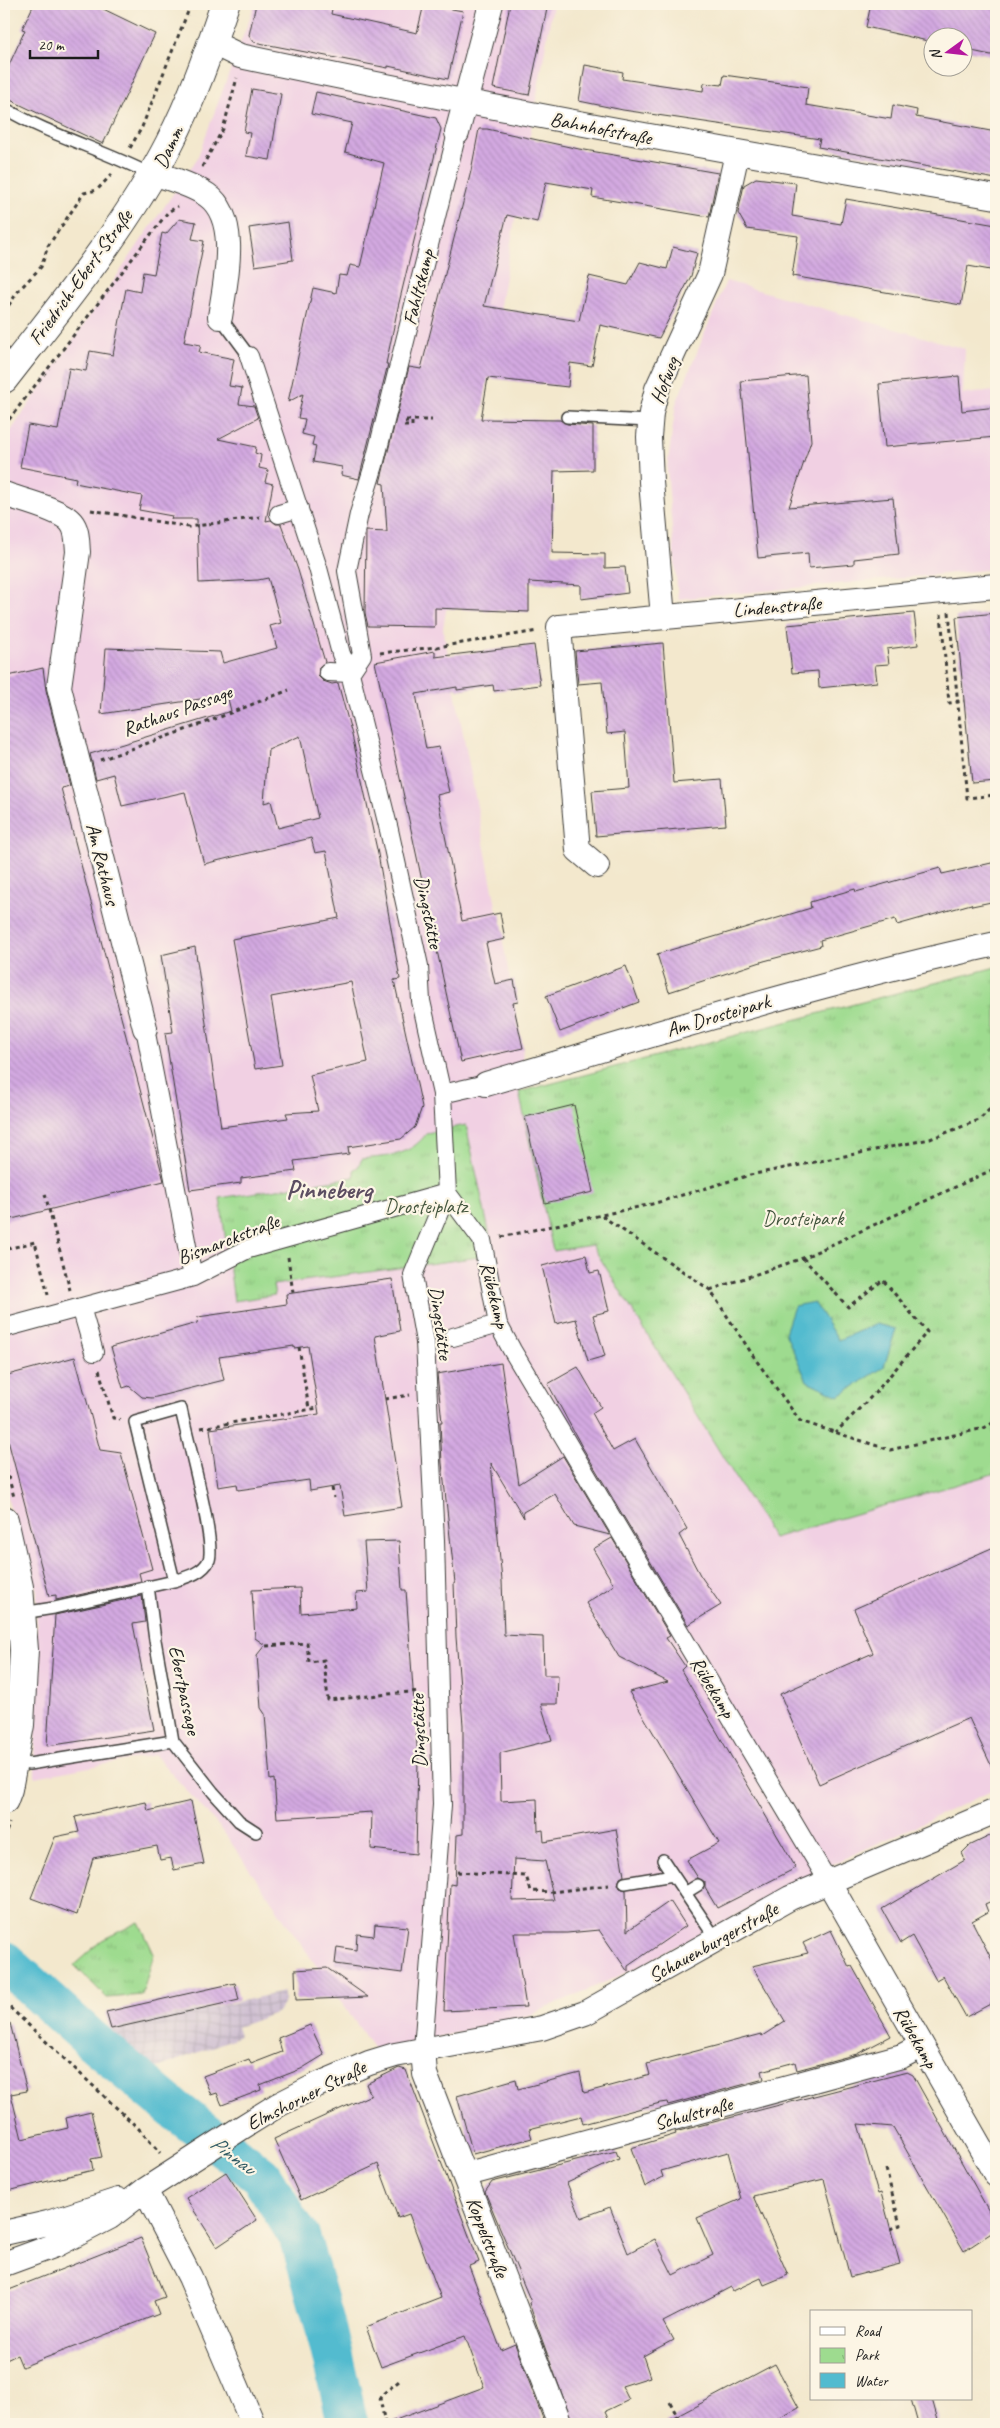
<svg xmlns="http://www.w3.org/2000/svg" width="1000" height="2428" font-family="Caveat,sans-serif">
<style>
.built{fill:#f1d0e3}
.industrial{fill:url(#industrial-grid)}
.park{fill:url(#park-tufts);stroke:#5d7c56}
.water{fill:#52bbcf;stroke:#376c76}
.lines{fill:none;stroke-linecap:round;stroke-linejoin:round}
.river{stroke:#52bbcf;stroke-width:41}
.building{fill:url(#building-back-hatch);fill-rule:evenodd}
.service-casing{stroke:#3c3b37;stroke-width:14}
.pedestrian-casing{stroke:#3c3b37;stroke-width:20}
.minor-casing{stroke:#3c3b37;stroke-width:26}
.secondary-casing{stroke:#3c3b37;stroke-width:30}
.path{stroke:#3c3b37;stroke-width:3;stroke-dasharray:4 4;stroke-linecap:butt}
.service{stroke:#fff;stroke-width:11}
.pedestrian{stroke:#fff;stroke-width:18}
.minor{stroke:#fff;stroke-width:24}
.secondary{stroke:#fff;stroke-width:28}
.labels{text-anchor:middle;stroke-width:4.5;stroke-linejoin:round;paint-order:stroke}
.street-label{font-size:20px;fill:#1c1c1c;stroke:#fcf5e5}
.park-label{font-size:20px;fill:#43553e;stroke:#fcf5e5}
.water-label{font-size:21px;font-style:italic;fill:#325c64;stroke:#fcf5e5}
.district-label{font-size:25px;font-weight:bold;fill:#5c4d61;stroke:#fcf5e5}
</style>
<defs>
<pattern id="industrial-grid" width="8" height="8" patternUnits="userSpaceOnUse" patternTransform="scale(1.25)"><rect width="8" height="8" fill="#cebed1"/><path d="M0 4h8M4 0v8" fill="none" stroke="#b0a3b3"/></pattern>
<pattern id="park-tufts" width="24" height="20" patternUnits="userSpaceOnUse" patternTransform="scale(1.25)"><rect width="24" height="20" fill="#9edb8f"/><path d="M3 7l-1-3M5 7V3M7 7l1-3M15 17l-1-3M17 17v-4M19 17l1-3" fill="none" stroke="#88bb7b"/></pattern>
<pattern id="building-back-hatch" width="6" height="6" patternUnits="userSpaceOnUse" patternTransform="scale(1.25)"><rect width="6" height="6" fill="#d3a9e1"/><path d="M-1 5l2 2M0 0l6 6M5-1l2 2" fill="none" stroke="#b591c0"/></pattern>
</defs>
<rect width="100%" height="100%" fill="#fcf5e5"/>
<filter id="ink" filterUnits="userSpaceOnUse"><feTurbulence type="fractalNoise" baseFrequency=".02" numOctaves="2"/><feDisplacementMap in="SourceGraphic" scale="10" xChannelSelector="R" yChannelSelector="G"/><feConvolveMatrix kernelMatrix="1 2 1 2 8 2 1 2 1" color-interpolation-filters="sRGB"/></filter>
<filter id="wash" filterUnits="userSpaceOnUse"><feTurbulence type="fractalNoise" baseFrequency=".0096" numOctaves="4" result="noise"/><feDisplacementMap in="SourceGraphic" scale="20" xChannelSelector="R" yChannelSelector="G"/><feGaussianBlur stdDeviation="1.12" result="paint"/><feColorMatrix in="noise" values="0 0 0 0 0 0 0 0 0 0 0 0 0 0 0 0 0 1.4 0 .05"/><feComposite in="paint" operator="in"/></filter>
<g filter="url(#wash)">
<rect width="100%" height="100%" fill="#f3e8cd"/>
<!-- built -->
<path class="built" d="M255,4H553L443,628L523,1048L519,1092L553,1251L592,1244L773,1538L996,1473V1789L839,1861L626,1973L530,2015L376,2052L223,1831L155,1755L35,1777L37,1591L4,1488V441L197,159Z
M726,281L965,349L963,394L996,391V569L678,599L667,469L676,404Z"/>
<!-- industrial -->
<path class="industrial" d="M283,1992L285,2001L278,2012L237,2027L240,2036L155,2069L111,2029Z"/>
<!-- park -->
<path class="park" d="M996,967V1473L773,1538L592,1245L553,1251L519,1092Z
M466,1125L494,1255L273,1285L275,1295L234,1301L220,1198L354,1177V1169L358,1167L362,1159C389,1156 409,1157 427,1133Z
M139,1922L154,1954L142,1995L107,1998L74,1965L102,1940Z"/>
<!-- water -->
<path class="water" d="M814,1302L838,1340L876,1324L896,1329L884,1367L839,1396L807,1381L785,1333L794,1306Z"/>
<g class="lines">
<!-- river -->
<path class="river" d="M4,1961L88,2037L174,2109L261,2176L300,2238L325,2325L348,2424"/>
</g>
<g id="blocks">
<!-- building -->
<path class="building" d="M34,4H93L155,34L103,144L4,97V76L25,30L22,29Z
M256,4H333L331,14L417,33L424,4L463,11L448,79L388,66V68L254,42L249,35Z
M510,4H548L529,95L493,88Z
M871,4H996V56L962,49V38H932V42L866,27Z
M585,65L623,72L622,79L703,91L704,83L722,85L724,75L808,87L806,105L891,119L893,105L917,110L916,117L996,132V179L818,147L820,139L623,110L579,101Z
M252,89L281,94L270,160L246,156L250,133L244,132Z
M316,92L436,118L441,129L398,307L386,364H388L359,479L341,475L342,467L313,462L316,446L312,445L314,437L302,434L305,419L298,418L303,394L288,402L313,288L336,293L339,275L347,276L350,265L360,267L384,163L345,152L352,123L311,114Z
M479,129H487L579,149L718,173L709,217L592,197L593,190L546,182L537,222L507,215L484,306L579,321L589,276L628,285L640,262L667,269L673,247L697,253L691,276L659,338L600,325L592,366L570,363L568,387L488,378L481,419L560,420L567,424L593,426V470L554,471L552,553L605,554V568L625,567L628,593L581,599V585L529,582V612L435,608V627L368,626L365,613L366,531L387,532L384,484L380,483L409,367L421,369L471,171Z
M756,178L796,183L792,216L841,224L846,199L996,225V271L968,266L961,305L792,276L798,236L747,229L738,213L744,185Z
M179,219L196,222L192,239L204,241L184,342L201,345L199,352L234,359L229,386L242,388L239,404L254,406L258,418L218,439L256,447L255,453L261,455L259,468L268,470L265,482L273,484L266,521L271,520L276,524H281L298,570L325,662L319,667L318,676L323,681L332,684L338,683L352,735L378,854L400,979L394,980L422,1107L415,1127L401,1139L348,1147L349,1154L294,1161L296,1171L241,1178V1183L190,1190L165,1033L173,1032L161,955L195,947L221,1127L288,1118L286,1113L318,1111L310,1075L368,1062L351,982L271,997L282,1065L255,1069L232,939L339,918L326,851L315,853L311,838L204,864L185,792L122,806L114,774L96,779L90,754L231,711L227,695L101,714L106,648L220,652L223,663L277,648L270,626L281,623L268,578L258,580L199,583L197,519H171L172,516L139,510L142,496L75,483L76,478L20,467L28,425L58,430L69,368L86,371L90,351L113,355L126,289L140,292L143,272L154,274L162,233L166,234ZM300,736L318,818L278,828L271,801L264,803L268,750Z
M288,222L293,260L255,266L249,228Z
M806,375L811,441L789,507L893,498L899,554L854,559V564L809,568L808,553L758,558L741,381Z
M959,376L962,411L996,407V437L885,447L879,384Z
M914,613L918,645L887,649L889,664L875,665L877,682L819,688L818,671L792,673L787,625Z
M996,613V781L972,783L956,617Z
M663,643L674,783L722,779L726,825L596,836L592,791L629,788L625,732L607,734L602,682L578,684L575,651Z
M534,645L540,685L494,691L493,685L457,690V687L416,694L426,749L439,747L449,792L437,795L462,921L500,913L505,939L486,943L495,984L514,980L518,1002L513,1003L523,1048L461,1062L375,662L435,651V657Z
M43,668L46,690L70,786L61,788L164,1181L4,1221V677Z
M996,862V901L972,906L971,904L897,925L895,919L820,940L821,946L764,961L669,992L657,954L811,908L810,902L855,889L856,892L940,868L942,874Z
M626,966L639,1002L560,1032L546,996Z
M574,1105L593,1192L545,1203L525,1117Z
M586,1255L590,1273L599,1271L609,1311L593,1315L605,1356L588,1361L576,1319L556,1324L542,1266Z
M392,1279L400,1331L375,1336L402,1507L345,1516L340,1486L310,1491L309,1480L238,1490L237,1484L218,1487L210,1429L319,1414L308,1346L294,1348V1346L219,1357L224,1380L152,1398L142,1397L129,1386L123,1388L111,1347L197,1323L198,1317L287,1304L286,1294Z
M75,1357L100,1450L121,1453L152,1569L139,1573L141,1581L56,1600V1595L49,1596L4,1425V1376Z
M501,1363L519,1484L563,1456L610,1535L574,1526L555,1494L523,1512L524,1518L491,1463L502,1581L504,1635L543,1637L544,1675H558L557,1704H541L552,1740L500,1753L501,1801L537,1799L538,1831L543,1830L544,1842L616,1829L624,1876L620,1878L618,1884L620,1888L626,1890L627,1931L670,1901L686,1926L628,1966V1972L599,1930L567,1933H514L526,2007L444,2011L450,1884L455,1885L457,1835L463,1834V1725L456,1637L454,1583H455L442,1463L440,1422H442L437,1374ZM514,1859L545,1861L554,1900L512,1901Z
M578,1367L601,1407L592,1413L613,1451L635,1439L687,1529L679,1535L700,1575L721,1605L688,1625L581,1445L548,1384Z
M612,1538L670,1636L666,1638L685,1666L681,1670L796,1868L717,1908L705,1888V1882L698,1878L687,1860L719,1843L629,1692L668,1682L619,1657L586,1603L614,1585L593,1549Z
M399,1541L402,1590H406L418,1760L416,1854L371,1849L372,1812L277,1818L274,1779L270,1780L265,1714L261,1708L257,1655L265,1645L255,1638L252,1590L300,1588L301,1613L357,1608L356,1593L368,1592L364,1542Z
M996,1546V1776L969,1718L819,1784L780,1694L873,1653L854,1609Z
M142,1596L145,1622L133,1624L154,1730L47,1746L55,1615Z
M191,1801L204,1864L174,1870L171,1858L160,1860L157,1846L93,1858L77,1915L31,1898L55,1837L79,1832L75,1817L146,1802L148,1811Z
M996,1833V1899L985,1904L988,1912L972,1921L996,1968V2001L966,2017L943,1976L936,1980L912,1936L901,1943L882,1909L965,1860L962,1853L969,1846Z
M375,1924L408,1927L402,1973L335,1964L337,1947L356,1950L357,1934L374,1936Z
M831,1930L849,1967L852,1966L891,2036L857,2054L797,2070L795,2062L762,2071L764,2079L668,2105L667,2102L660,2103L583,2124L581,2116L529,2129L532,2138L473,2154L457,2096L516,2079L518,2089L580,2073L584,2093L650,2075L647,2064L761,2034L762,2036L785,2021L752,1966L808,1953L803,1943Z
M327,1968L368,1997L296,2000L295,1970Z
M235,1983L239,2000L111,2029L106,2012Z
M10,2023L27,2091L11,2094L22,2139L68,2128L66,2118L91,2112L102,2157L91,2159L93,2170L4,2192V2024Z
M310,2025L324,2055L301,2069L260,2085L261,2090L222,2105L217,2093L211,2095L203,2076L249,2059L251,2064L282,2052L278,2038Z
M399,2068L406,2070L479,2262L469,2266L501,2350L515,2344L545,2424H390V2422L484,2387L465,2336L381,2367L366,2327L441,2298L409,2214L398,2218L378,2164L301,2200L274,2139L371,2095L366,2084Z
M907,2072L913,2075L996,2224V2230L964,2251L893,2127L858,2124L878,2194L881,2193L900,2264L850,2277L824,2179L753,2196L788,2275L764,2285L761,2278L733,2291L731,2287L663,2322L673,2340L643,2356L650,2377L622,2386L629,2400L606,2411L612,2424H573L537,2326L529,2303L531,2302L485,2192L492,2182L616,2151L619,2159L567,2183L581,2218L610,2207L628,2253L655,2239L673,2275L713,2255L697,2218L741,2199L728,2152L661,2171L663,2177L645,2187L631,2148L676,2134L675,2132Z
M226,2172L257,2220L217,2247L186,2198Z
M141,2238L165,2297L154,2301L159,2314L22,2367L17,2355L4,2361V2292Z
M775,2364L799,2408L768,2424H662Z
M911,2399H932L939,2424H918Z"/>
</g>
</g>
<g filter="url(#ink)">
<use href="#blocks" fill-opacity="0" stroke="#3c3b37" stroke-width="1"/>
<g class="lines">
<defs>
<path id="service" d="M4,108C51,136 104,150 152,175
M220,317L249,356
M567,417L650,421
M148,1586L155,1640L173,1741L213,1792L239,1821L256,1832
M22,1613L54,1608L174,1581C187,1577 203,1573 209,1560C216,1541 186,1435 181,1409L135,1422L174,1581
M13,1761L29,1764L173,1741
M663,1860L673,1875
M625,1883L673,1875L716,1939
M685,1893L698,1885"/>
<path id="pedestrian" d="M249,356L318,568L341,654L350,673L389,830L419,966L421,1001L442,1094L447,1193L413,1275L425,1342L435,1540L442,1805L423,2049
M279,514L299,508
M328,672L350,673
M350,673L362,655L347,571L359,514L374,465L457,133
M145,1028L193,1277
M442,1094L486,1084
M447,1193L482,1240L498,1324L512,1350L828,1881
M81,1307L94,1352
M4,1328L193,1277L248,1249L447,1193
M453,1337L498,1324"/>
<path id="minor" d="M211,42L240,56C491,109 743,154 996,197
M457,133L491,4
M153,173C171,179 191,184 207,195C241,219 225,283 220,317
M4,494C20,500 60,509 71,522C78,530 77,542 78,552L59,687L145,1028
M663,617L651,482L649,437L651,413L657,389L710,274L737,153
M597,866L578,850L559,627L996,586
M486,1084C656,1034 824,981 996,944
M828,1881L996,2175
M423,2049L425,2074L560,2424
M464,2175L902,2056L921,2046
M145,2190L190,2277L253,2424
M4,2233L48,2223L118,2200
M4,2264L56,2245L110,2217L145,2190L241,2128L278,2105L317,2085L369,2063L395,2055L542,2028L585,2013L790,1898L996,1811"/>
<path id="secondary" d="M4,379C60,307 127,226 169,144C192,100 209,51 225,4
M4,1520L19,1587L24,1650L20,1725L8,1789L4,1800"/>
</defs>
<!-- service casing -->
<use href="#service" class="service-casing"/>
<!-- pedestrian casing -->
<use href="#pedestrian" class="pedestrian-casing"/>
<!-- minor casing -->
<use href="#minor" class="minor-casing"/>
<!-- secondary casing -->
<use href="#secondary" class="secondary-casing"/>
<!-- path -->
<path class="path" d="M130,148L142,127L191,4
M202,167L223,129L237,78
M4,312L19,290L41,267L48,246L84,193L97,190L112,174
M406,420H432
M4,426L168,212L178,206
M404,426H412V422H405
M91,510L189,527L260,517
M949,612L967,798L996,795
M941,614L949,703L964,701
M380,653L437,647L538,631
M100,760L202,724L289,690
M45,1194L70,1290
M602,1216L710,1290L756,1360L800,1421L890,1450L984,1428L996,1421
M501,1237L652,1204L750,1175L930,1139L979,1120L996,1103
M7,1249L35,1242L48,1295
M288,1257L293,1293
M803,1258L848,1307L883,1280L927,1332L875,1393L836,1432
M710,1290L803,1258L996,1168
M299,1347L309,1409
M99,1370L113,1418L120,1419
M385,1399L410,1395
M201,1428L318,1408
M4,1461L14,1497
M332,1488L334,1498
M266,1646L307,1643L309,1662L324,1660L328,1700L420,1691
M4,1839L9,1823
M457,1872L526,1876L531,1891L551,1892L609,1885
M4,2002L139,2129L160,2153
M886,2169L900,2225L890,2229
M670,2402L681,2424
M385,2424L380,2398C385,2390 393,2387 400,2380"/>
<!-- service -->
<use href="#service" class="service"/>
<!-- pedestrian -->
<use href="#pedestrian" class="pedestrian"/>
<!-- minor -->
<use href="#minor" class="minor"/>
<!-- secondary -->
<use href="#secondary" class="secondary"/>
</g>
</g>
<g class="labels">
<!-- street labels -->
<g class="street-label">
<text transform="translate(601 128) rotate(11)" y="7">Bahnhofstraße</text>
<text transform="translate(168 147) rotate(-65)" y="7">Damm</text>
<text transform="translate(80 277) rotate(-54)" y="7">Friedrich-Ebert-Straße</text>
<text transform="translate(418 287) rotate(-76)" y="7">Fahltskamp</text>
<text transform="translate(664 380) rotate(-69)" y="7">Hofweg</text>
<text transform="translate(777 606) rotate(-5)" y="7">Lindenstraße</text>
<text transform="translate(177 710) rotate(-20)" y="7">Rathaus Passage</text>
<text transform="translate(103 864) rotate(76)" y="7">Am Rathaus</text>
<text transform="translate(429 912) rotate(78)" y="7">Dingstätte</text>
<text transform="translate(718 1015) rotate(-16)" y="7">Am Drosteipark</text>
<text transform="translate(228 1239) rotate(-21)" y="7">Bismarckstraße</text>
<text transform="translate(495 1295) rotate(76)" y="7">Rübekamp</text>
<text transform="translate(441 1323) rotate(82)" y="7">Dingstätte</text>
<text transform="translate(713 1687) rotate(59)" y="7">Rübekamp</text>
<text transform="translate(185 1690) rotate(78)" y="7">Ebertpassage</text>
<text transform="translate(418 1731) rotate(-92)" y="7">Dingstätte</text>
<text transform="translate(713 1942) rotate(-29)" y="7">Schauenburgerstraße</text>
<text transform="translate(916 2037) rotate(60)" y="7">Rübekamp</text>
<text transform="translate(306 2095) rotate(-27)" y="7">Elmshorner Straße</text>
<text transform="translate(693 2113) rotate(-15)" y="7">Schulstraße</text>
<text transform="translate(488 2237) rotate(69)" y="7">Koppelstraße</text>
</g>
<!-- park labels -->
<g class="park-label">
<text x="426" y="1213">Drosteiplatz</text>
<text x="803" y="1225">Drosteipark</text>
</g>
<!-- water labels -->
<g class="water-label">
<text transform="translate(233 2155) rotate(37)" y="7">Pinnau</text>
</g>
<!-- district labels -->
<g class="district-label">
<text x="329" y="1198">Pinneberg</text>
</g>
</g>
<!-- margin -->
<rect width="1000" height="2428" fill="none" stroke="#fcf5e5" stroke-width="20"/>
<!-- legend -->
<rect x="810" y="2310" width="162" height="90" fill="#fcf5e5" stroke="#a29e95"/>
<rect x="820" y="2327" width="25" height="8" fill="#ffffff" stroke="#a29e95"/>
<text x="855" y="2336" font-size="15" fill="#1c1c1c">Road</text>
<rect x="820" y="2348" width="25" height="15" fill="url(#park-tufts)" stroke="#a29e95"/>
<text x="855" y="2360" font-size="15" fill="#1c1c1c">Park</text>
<rect x="820" y="2373" width="25" height="15" fill="#52bbcf" stroke="#a29e95"/>
<text x="855" y="2386" font-size="15" fill="#1c1c1c">Water</text>
<!-- north arrow -->
<g transform="translate(948 52) rotate(255)"><circle r="24" fill="#fcf5e5" stroke="#a29e95"/>
<path d="M0-4L9 19L0 12L-9 19Z" fill="#b5179e"/>
<text y="-8" font-size="14" font-weight="bold" text-anchor="middle" fill="#1c1c1c">N</text>
</g>
<!-- scale -->
<path d="M30 50v8h68v-8" fill="none" stroke="#1c1c1c" stroke-width="2.5"/>
<text x="38" y="50" font-size="15" fill="#1c1c1c" stroke="#fcf5e5" stroke-width="4" paint-order="stroke">20 m</text>
</svg>
